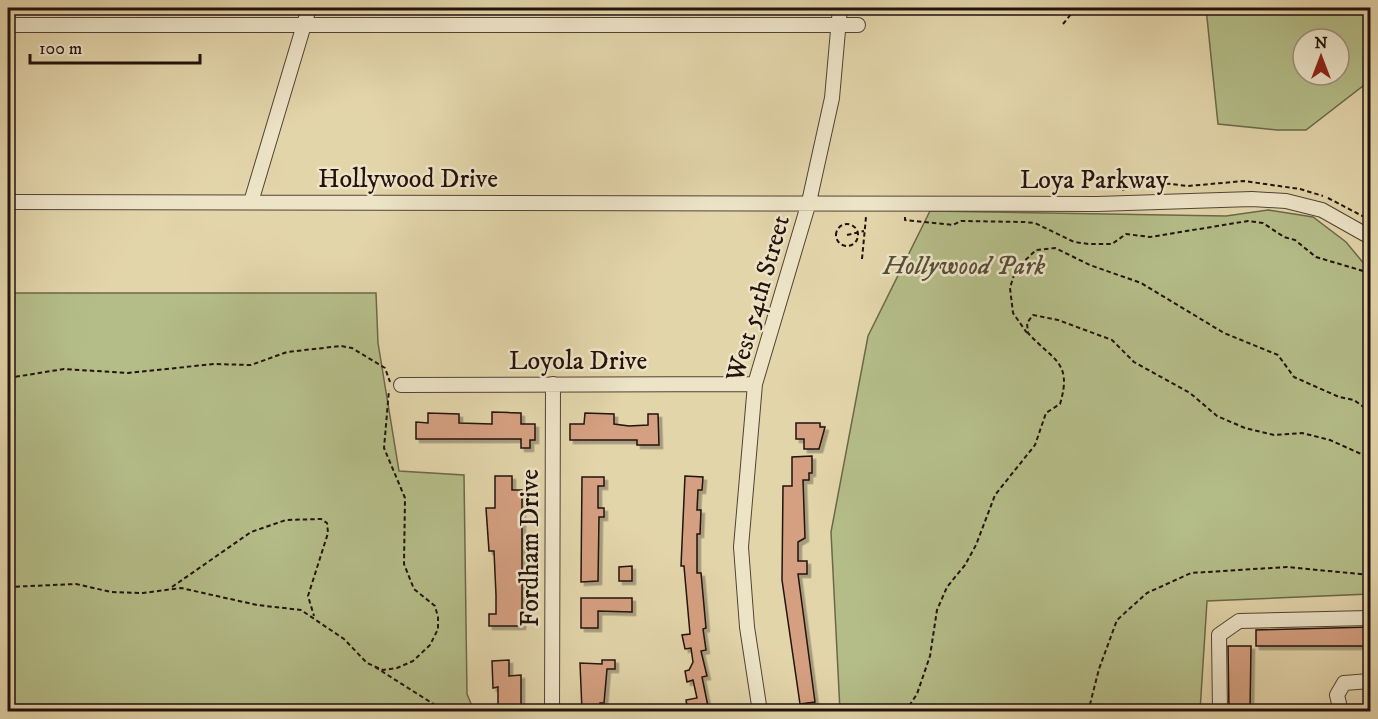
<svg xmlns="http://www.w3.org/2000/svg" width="1378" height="719" font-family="'IM FELL DW Pica',serif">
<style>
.green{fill:#b4bd88;stroke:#6b684a;stroke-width:1.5;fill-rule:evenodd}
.building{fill:#d5a081;stroke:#22120c;stroke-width:1.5;filter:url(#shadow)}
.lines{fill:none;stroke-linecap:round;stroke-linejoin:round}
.minor-casing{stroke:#524334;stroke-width:16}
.path{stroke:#22120c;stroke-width:2;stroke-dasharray:4.5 3;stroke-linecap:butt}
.minor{stroke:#ede4c8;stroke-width:14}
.labels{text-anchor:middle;stroke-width:5;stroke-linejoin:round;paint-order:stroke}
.street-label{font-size:26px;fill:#22120c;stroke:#ede4c8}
.park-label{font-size:26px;font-style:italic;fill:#554e37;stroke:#ede4c8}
</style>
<defs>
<filter id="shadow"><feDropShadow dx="3.5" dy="3.5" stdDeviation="0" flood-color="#0004"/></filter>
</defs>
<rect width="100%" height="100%" fill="#e3d5aa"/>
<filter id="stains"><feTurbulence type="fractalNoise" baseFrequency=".00333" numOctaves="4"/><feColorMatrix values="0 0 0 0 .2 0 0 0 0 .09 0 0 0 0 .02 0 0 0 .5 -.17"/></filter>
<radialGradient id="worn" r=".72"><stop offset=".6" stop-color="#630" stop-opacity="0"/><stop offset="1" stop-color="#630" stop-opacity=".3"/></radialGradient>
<!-- green -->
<path class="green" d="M1206,8H1370V74L1368,82L1306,130H1277L1218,124ZM1303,39H1339V75H1303Z
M1268,210L1313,217L1346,242L1370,271V594L1207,601L1200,711H840L831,532L868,336L930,211L1226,216Z
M8,293H376L378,343L399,471L464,475L467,694L474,711H8Z"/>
<!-- building -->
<path class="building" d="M492,412L521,413V424H535V440H530V448H521V439H416V422L428,423V413L459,414V423L492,424Z
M585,413L614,414V424L629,426L648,425V414H658L659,445H637V440H570V424H584Z
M796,423H820V427H825L819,449H804V439H796Z
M812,456V473H809V480H803L805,538L798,542V561H807V574H798L815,702L800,704L782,580L783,486H792V457Z
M495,476H512V490H522V626H489V614H496V595L494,551H489L486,508H495Z
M685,476L703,477L702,490H698L697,510H701L700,534H697V573H701L706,628L703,629L706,650L701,651L707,676L702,677L709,711H688L686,700L697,698L693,680L687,682L685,671L689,670L693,662L691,648L685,649L682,635L690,634L684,566H681Z
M582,477H604V486H598V508H604V517H599L598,581L581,582Z
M632,566V581H619V567Z
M581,598H632V612L598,611V628H581Z
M1371,627V646H1256V630Z
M1228,646H1251L1250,711H1229Z
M509,660V676L521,675V711H502V705H498V687L493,688L492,661Z
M602,660H615V669H607L604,703H600V711H582L580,663L602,664Z"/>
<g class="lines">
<defs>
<path id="minor" d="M8,25H858
M8,202L1097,204L1252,199L1286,201L1322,210L1370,237
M251,202L309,8
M401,385L755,384
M552,712L553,384
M760,712L747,627L741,547L755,384L809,202L832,98L840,8
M1220,712L1219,635L1239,621L1370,618
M1344,712L1340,708L1337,695L1344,683L1370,681"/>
</defs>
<!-- minor casing -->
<use href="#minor" class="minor-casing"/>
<!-- path -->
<path class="path" d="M1063,24L1076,8
M1122,190L1153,182L1188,186L1244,181L1300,189L1323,196
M1328,198L1370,220
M905,217V220L953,225L961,221L1024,222L1035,223L1074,242L1089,244H1112L1126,234L1150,237L1248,221L1263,223L1284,237L1295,240L1316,257L1370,273
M836 235a11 11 0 1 1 22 0a11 11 0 1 1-22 0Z
M847,235L864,231
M862,259L866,217
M1027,333L1013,313L1010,288L1013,278L1017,268L1036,250L1055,248L1090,265L1141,283L1224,333L1278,355L1294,377L1339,397L1354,400L1365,408L1370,419
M8,378L64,369L128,373L214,364L251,365L287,352L341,346L352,348L385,368L390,382
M8,587L76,584L111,592L143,593L181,588L257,605L301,610L344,639L367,663L383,670L397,668L413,661L430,645L438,629V617L435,606L414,589L404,564L405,498L384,448L389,390
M172,587L251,532L286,520L321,519L327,523L328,533L308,596L314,616
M375,667L446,712
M905,712L917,694L930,656L937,610L947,587L965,565L976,545L995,495L1035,445L1046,413L1060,404C1073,361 1052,360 1028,333L1027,323L1033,315L1058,320L1112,340L1134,362L1190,393L1217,416L1245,428L1274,435L1302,433L1330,440L1370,458
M1088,712L1099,669L1117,620L1147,593L1191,573L1287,567L1370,575"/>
<!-- minor -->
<use href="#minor" class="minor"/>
</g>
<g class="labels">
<!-- street labels -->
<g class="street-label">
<text x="408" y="187">Hollywood Drive</text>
<text x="1094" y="188">Loya Parkway</text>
<text transform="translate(757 298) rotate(-74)" y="9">West 54th Street</text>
<text x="578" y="369">Loyola Drive</text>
<text transform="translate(529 548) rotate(-90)" y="9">Fordham Drive</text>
</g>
<!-- park labels -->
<g class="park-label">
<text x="964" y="274">Hollywood Park</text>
</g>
</g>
<!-- margin -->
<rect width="1378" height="719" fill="none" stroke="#e3d5aa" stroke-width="30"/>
<rect x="9" y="9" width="1360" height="701" fill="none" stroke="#22120c" stroke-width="3"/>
<rect x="15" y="15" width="1348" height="689" fill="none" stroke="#22120c" stroke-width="1.5"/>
<!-- north arrow -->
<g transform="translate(1321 57)"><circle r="28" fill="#ede4c8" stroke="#9c907d" stroke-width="1.5"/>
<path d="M0-4.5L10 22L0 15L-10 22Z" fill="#8f2418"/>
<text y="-9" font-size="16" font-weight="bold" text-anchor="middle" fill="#22120c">N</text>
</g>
<!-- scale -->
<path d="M30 54v9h170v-9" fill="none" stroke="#22120c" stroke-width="3"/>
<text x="39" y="54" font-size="18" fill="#22120c" stroke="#ede4c8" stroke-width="4.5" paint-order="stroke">100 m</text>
<rect width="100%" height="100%" filter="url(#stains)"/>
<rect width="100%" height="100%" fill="url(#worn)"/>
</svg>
